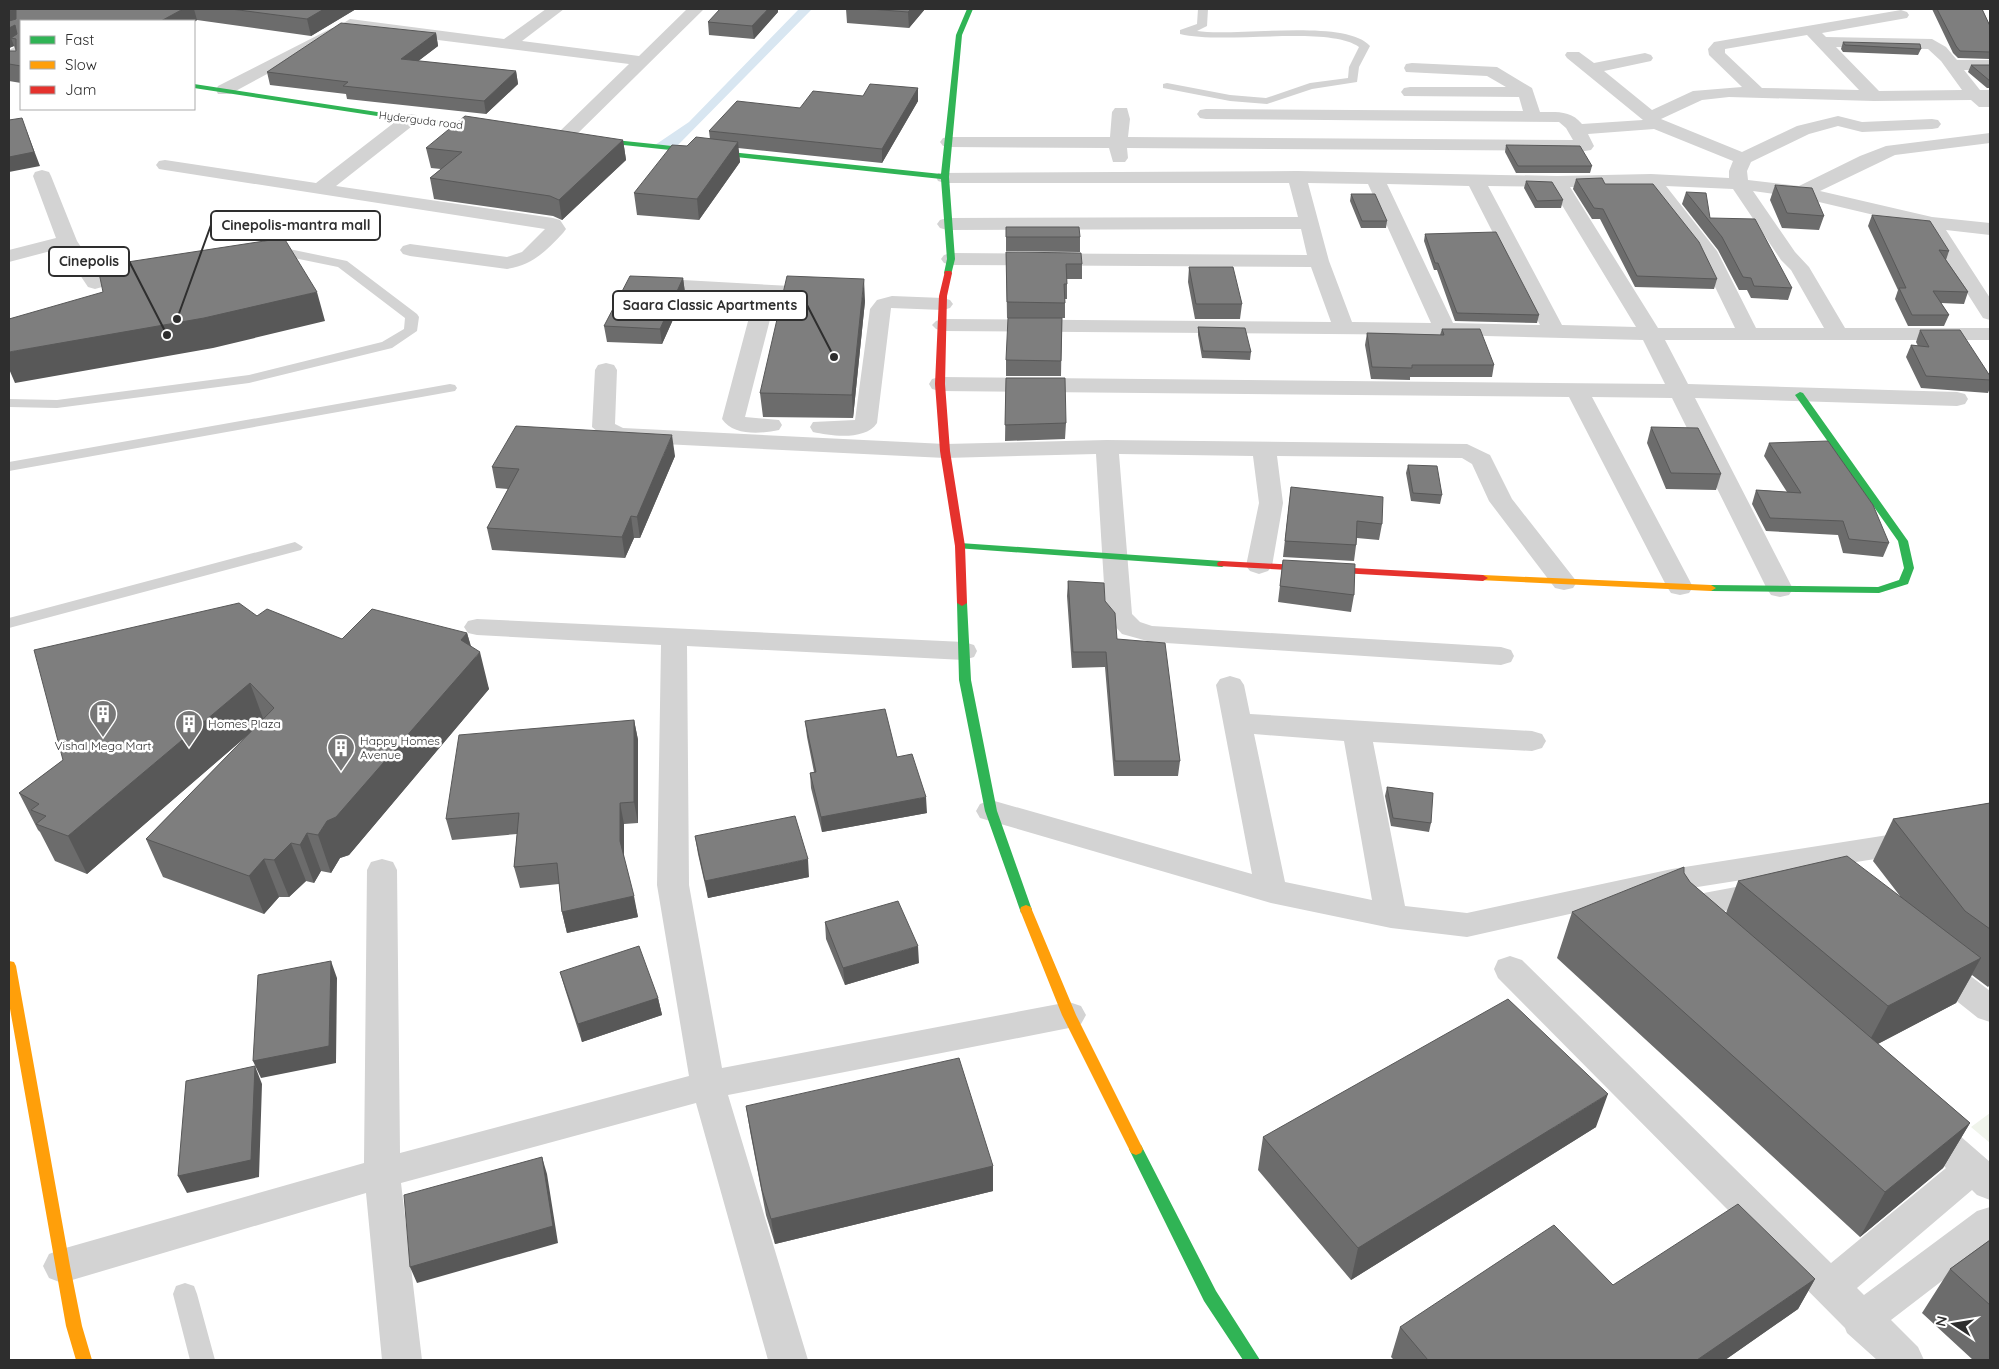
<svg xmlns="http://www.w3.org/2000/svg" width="1999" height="1369" font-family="Quicksand,sans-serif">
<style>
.green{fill:#f0f4eb}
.water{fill:#d8e6f1}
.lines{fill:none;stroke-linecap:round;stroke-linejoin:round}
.lane{fill:#d3d3d3;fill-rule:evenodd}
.street{fill:#d3d3d3;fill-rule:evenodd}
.fast{fill:#30b455;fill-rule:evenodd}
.slow{fill:#ff9f0a;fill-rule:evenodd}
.jam{fill:#e5322d;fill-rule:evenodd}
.wall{fill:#6c6c6c}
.shaded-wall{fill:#585858}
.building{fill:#7e7e7e;stroke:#585858}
.labels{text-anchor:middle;stroke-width:5;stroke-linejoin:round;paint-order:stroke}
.far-street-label{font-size:11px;fill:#2e2e2e;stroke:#fff}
.poi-label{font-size:12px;fill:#2e2e2e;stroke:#fff;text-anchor:start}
.leader{fill:none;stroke:#2e2e2e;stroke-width:2}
.callout-dot{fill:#2e2e2e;stroke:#fff;stroke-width:2}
.callout{fill:#fff;stroke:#2e2e2e;stroke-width:2}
.callout-label{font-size:14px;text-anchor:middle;font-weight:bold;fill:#2e2e2e}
</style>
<rect width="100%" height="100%" fill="#fff"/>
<!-- green -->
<path class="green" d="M1990,1113V1143L1971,1127Z"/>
<!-- water -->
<path class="water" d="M799,9H812L677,146L655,145L689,122Z"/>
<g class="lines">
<!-- lane -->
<path class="lane" d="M1198,9H1208L1207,26L1197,31C1235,37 1346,18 1370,46L1359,67L1357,82L1312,89L1267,104L1230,101L1163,88V84L1167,83L1230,95L1266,98L1310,83L1348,78L1349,67L1359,47C1328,25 1224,45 1180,34V30L1197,24Z
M21,44V51L9,57V50Z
M289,249L347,261L417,314L419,317L417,331L392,348L249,383L57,408L9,407V399L57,400L249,375L382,342L404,329L405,318L338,267L289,257L271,260L265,256L267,253Z
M450,384L455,385L457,388L455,391L9,471V462Z
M295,542L303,547L301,550L9,628V618Z
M185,1283L194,1286L197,1294L215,1360H190L173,1294L176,1286Z"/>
<!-- street -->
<path class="street" d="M546,9H564L522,41L639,56L687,9H704L570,141H558L555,137L558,133L629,64L350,29L342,24L350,19L504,39Z
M1901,10L1907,12L1909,15L1907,18L1822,33L1826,37L1932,39L1946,47L1957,60H1990V70H1964L1980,90H1990V107H1979L1971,100L1874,101L1729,97L1702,100L1661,119L1742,152L1797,126L1838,116L1862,122L1932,119L1938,120L1941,124L1938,128L1932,129L1862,132L1838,126L1809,134L1751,162L1747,171L1748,180L1799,186L1860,156L1886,146L1990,133V143L1895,155L1820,191L1932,217L1990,223V235L1946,230L1990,298V320L1983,318L1925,227L1802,198L1753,191L1795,252L1809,267L1845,328H1990V340H1665L1688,384L1957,392L1965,394L1968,399L1965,404L1957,406L1695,398L1793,589L1789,595L1780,597L1771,595L1767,589L1672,398L1592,397L1693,587L1689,593L1680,595L1671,593L1667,587L1569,397L940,391L932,389L929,384L932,379L940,377L1665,384L1643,340L1445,335L943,331L936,329L932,325L936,321L943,319L1331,322L1311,267L951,265L944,263L941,259L944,255L951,253L1307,255L1301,229L947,230L940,228L937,224L940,220L947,218L1298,217L1289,183H945L938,181L936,177L938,173L1297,171L1557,176L1651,174L1729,178V171L1733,161L1654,129L1588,134L1594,146L1591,150L1585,151L1127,148L1128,158L1125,162H1113L1109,148L949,147L943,146L940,142L943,138L949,137H1110L1112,112L1115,108H1127L1130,119L1128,137L1573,140L1566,128L1559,122L1206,119L1200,118L1197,114L1200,110L1206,109L1523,111L1519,97L1404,96L1401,92L1404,88L1410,87H1506L1487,76L1406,72L1404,68L1406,64L1412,63L1497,67L1532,88L1540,112C1556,112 1571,110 1582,124L1643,120L1567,58L1565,55L1567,52H1579L1594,63L1645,53L1651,55L1653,58L1651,61L1604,71L1652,110L1693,91L1742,87L1709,55L1708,49L1714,42ZM1807,35L1859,90L1762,88L1725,53V49ZM1836,47L1928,49L1941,61L1962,90L1879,91ZM1308,183L1368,184L1431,323L1352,322L1329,261ZM1387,184L1469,186L1540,325L1453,323ZM1488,186L1551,187L1636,327L1562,325ZM1646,186L1698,252L1735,328H1658L1570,187ZM1666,186L1733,189L1781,260L1791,270L1824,328H1756L1717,251Z
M332,28L340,33L338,36L230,94H218L216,90L218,86Z
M410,114L416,115L419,119L416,123L336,186L553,218L560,220L566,229L563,233C546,251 533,265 507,269L410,256L403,254L400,250L403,246L410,244L507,257L522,252L545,229L165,170L159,169L156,165L159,161L165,160L316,183L404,115Z
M42,170L49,172L51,176L77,241L105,283L102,287L95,289L88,287L62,248L9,262V250L56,238L33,176L35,172Z
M647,278L791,286L794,290L791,294L776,296L745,417L779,420L782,425L779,430C761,434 733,436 722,419L755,295L640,288L637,284L640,280Z
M892,296L943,298L950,300L953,304L950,308L943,310L891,308L877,423C865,441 831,436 813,432L810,427L813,422L855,420L870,309L877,300Z
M606,363L614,365L617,370L615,424L623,428L945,444L1107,440L1467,444L1490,455L1512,499L1577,582L1573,588L1564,590L1555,588L1489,501L1472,464L1462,458L1277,456L1283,503L1272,566L1268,571L1259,574L1250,571L1246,566L1259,503L1253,456L1119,454L1132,614L1140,622L1152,626L1501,647L1511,650L1514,656L1511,662L1501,665L1151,642L1122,634L1106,616L1096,454L945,458L623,442L605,438L592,427L595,370L598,365Z
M477,619L964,642L974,645L977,651L974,657L964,660L687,646L689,885L722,1068L1069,1002L1081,1006L1086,1015L1081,1024L1069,1028L728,1095L808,1360H768L696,1103L401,1183L422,1360H382L366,1193L62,1283L49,1278L43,1266L49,1254L62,1249L364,1163L367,870L371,862L382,859L393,862L397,870L400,1153L689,1076L657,885L661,645L477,635L468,633L464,627L468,621Z
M1230,676L1240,679L1244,685L1250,714L1532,731L1542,734L1546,741L1542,748L1532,751L1373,742L1405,906L1467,913L1672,869L1990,819V841L1672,891L1467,937L1391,928L1271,903L980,818L976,811L980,804L991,800L1252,874L1216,685L1220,679ZM1254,734L1344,741L1372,900L1285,882Z
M1768,881L1779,885L1784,893L1779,901L1702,915L1697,924L1686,928L1675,924L1670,916L1677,898Z
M1935,953L1946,957L1990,991V1022L1978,1018L1924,975L1919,966L1924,957Z
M1510,956L1522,960L1831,1263L1946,1168L1912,1137L1906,1126L1912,1115L1924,1111L1936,1115L1990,1162V1200L1977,1195L1972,1190L1857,1288L1864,1295L1977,1211L1990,1207V1244L1891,1320L1918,1347L1924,1360H1877L1847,1333L1845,1328L1498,978L1494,969L1498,960Z"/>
<!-- fast -->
<path class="fast" d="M967,9H973L962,35L949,177L955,259L951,275H945L944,273L947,259L941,179L586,141L582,139L586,137L941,174L956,35Z
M194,84L410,117L491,126L495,128L491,130L410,121L194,88Z
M1800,392L1803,393L1908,541L1914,568L1908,584L1879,593L1711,591L1706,588L1711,585L1878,587L1899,580L1904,568L1898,541L1795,395Z
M960,543L1222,561L1227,564L1222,567L956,548L955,546L956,544Z
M962,600L967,603L971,680L997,811L1032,910L1031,913L1026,915L1021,913L1020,910L985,811L959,680L957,603Z
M1136,1143L1141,1145L1216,1291L1260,1360H1243L1204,1301L1129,1149L1131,1145Z"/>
<!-- slow -->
<path class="slow" d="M1483,575L1711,585L1716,588L1711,591L1479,580L1478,578L1479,576Z
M1026,905L1031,907L1032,910L1076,1015L1143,1149L1141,1153L1136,1155L1131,1153L1062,1015L1020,910L1021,907Z
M9,961L14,962L16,966L70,1266L82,1326L92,1360H76L66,1326L9,1003Z"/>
<!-- jam -->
<path class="jam" d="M945,271H951L952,273L947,296L945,384L950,451L965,546L967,603L962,606L957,603L955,546L940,451L935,384L939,296Z
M1222,561L1483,575L1488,578L1483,581L1218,566L1217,564L1218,562Z"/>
</g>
<!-- wall -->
<path class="wall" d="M9,9H356L311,36L197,20L194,22V21H21V83L9,81V51H16L14,46L9,48Z
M846,9H925L909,28L847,23Z
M1932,9H1982L1990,26V59L1958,58L1953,53Z
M778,12L754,39L709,35L708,22Z
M436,33L438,46L418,61L516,71L518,84L486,114L347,99L346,94L270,85L267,72Z
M1843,42L1921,49L1918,55L1843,52L1841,49Z
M1971,65H1990V88H1987L1968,72Z
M918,88V101L882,163L738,148L740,162L699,220L637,215L634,193L687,146L710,139L709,131L800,108L863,96Z
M623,140L626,160L562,220L553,216L434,199L430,178L441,169L431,168L426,148Z
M1506,145L1592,166L1590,173H1516L1505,152Z
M1576,179L1605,184L1717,279L1714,289L1635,287L1600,219H1592L1573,189Z
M1526,181L1563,200L1561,208H1535L1524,188Z
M1775,185L1824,216L1819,230L1782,228L1770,200Z
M1686,192L1710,218L1792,288L1788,300L1751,298L1747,290H1739L1718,250L1682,204Z
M1351,194L1387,221L1386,228H1361L1350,201Z
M1872,215L1949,251L1946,260L1968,292L1964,304L1941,303L1949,315L1944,326H1908L1895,299L1898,290L1868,226Z
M1006,227L1080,237V252L1006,251Z
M1425,234L1539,315L1537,323L1455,321L1437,270H1434L1424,241Z
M1006,252L1082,264V279H1067V299H1065V318H1007Z
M1189,267L1242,304L1240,319H1195L1188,282Z
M683,278L685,293L662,344L607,342L604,326Z
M865,301L853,418L763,417L760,393Z
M1062,318L1061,376H1006V360Z
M1198,327L1251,352L1250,360L1202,358L1198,335Z
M1442,329L1494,365L1492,377H1410V380L1371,379L1365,345L1367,333L1440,335Z
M1920,330L1990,376V388L1988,393L1921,388L1906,357L1911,345L1918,346L1916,342Z
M1006,378L1066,423L1065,439L1005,441Z
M1651,427L1721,474L1716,490L1666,489L1647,443Z
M1769,443L1889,543L1883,557L1843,553L1838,535L1766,531L1752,504L1756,490L1787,492L1764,456Z
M675,456L640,538H634L625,558L492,550L487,528L508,489L496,488L492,467Z
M1408,465L1442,495L1440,504L1411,501L1406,473Z
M1291,487L1382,524L1379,540L1357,538L1354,561L1283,557Z
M1283,560L1354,595L1351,612L1278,602Z
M1068,581L1105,601L1117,639L1180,761L1178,776H1114L1105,667L1072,668L1067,596Z
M257,616L342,639L467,633L471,646L489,689L349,855L340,858L331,873L321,871L314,883L306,881L289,897H279L264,914L163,877L146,839L250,733L87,874L55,861L40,832L38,830L19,793Z
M634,720L638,740V823L624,824V858L638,917L567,933L562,912L559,884L520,888L514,867L517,834L452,840L446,819Z
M805,721L897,757L927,813L822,832L811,788L810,773L814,772L807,737Z
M1387,787L1431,823L1429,832L1391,826L1385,796Z
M1990,803V985L1988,987L1972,975L1956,1003L1878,1044L1970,1123L1943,1168L1860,1237L1557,958L1572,912L1684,873L1690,882L1726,913L1738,881L1900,896L1873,861L1893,819Z
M695,836L809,877L708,898L698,854Z
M825,922L919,963L845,985L826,939Z
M560,972L658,998L662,1015L582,1042L565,989Z
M746,1106L993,1166V1191L775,1244L766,1215L750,1131Z
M1596,1127L1351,1280L1258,1170L1263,1137Z
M1990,1240V1360H1973L1922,1313L1950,1269Z
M1815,1279L1798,1309L1725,1360H1394L1391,1357L1400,1327L1613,1285Z"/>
<!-- shaded-wall -->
<path class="shaded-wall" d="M16,9L21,42L16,39L11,38L14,46L9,48V11Z
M183,9H194L197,20L194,22V21H161Z
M324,9H356L311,36L307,19Z
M768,9H778V12L754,39L752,26Z
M911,9H925L909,28L908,12Z
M436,33L438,46L404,72L401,59Z
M516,71L518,84L486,114L484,101Z
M918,88V101L882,163V149Z
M27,132L40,166L9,172V157Z
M623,140L626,160L562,220L559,200Z
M738,142L740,162L699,220L697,199Z
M683,278L685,293L662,344L660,329Z
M864,279L865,301L853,418L852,395Z
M317,292L325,321L213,348L15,383L9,369V352Z
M672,435L675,456L640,538L637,517Z
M631,516L634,538L625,558L622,537Z
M467,633L474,659L480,652L489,689L349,855L340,858L331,873L318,835L327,821L461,640Z
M250,683L264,721L87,874L68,836Z
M634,720L638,740V823L634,802Z
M926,797L927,813L822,832L821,817Z
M620,803L624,824V862L620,841Z
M307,833L321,871L314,883L300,845Z
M291,843L306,881L289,897L274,860Z
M264,859L279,897L264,914L249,876Z
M808,859L809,877L708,898L705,881Z
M634,896L638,917L567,933L562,912Z
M918,946L919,963L845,985L843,968Z
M1981,958L1956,1003L1864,1051L1888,1006Z
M331,961L337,978L336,1063L261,1078L253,1061Z
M658,998L662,1015L582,1042L578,1024Z
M255,1066L262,1084L259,1177L187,1193L178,1176Z
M1608,1094L1596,1127L1351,1280L1358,1248Z
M1970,1123L1943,1168L1860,1237L1885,1192Z
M542,1157L547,1174L558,1243L417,1283L410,1267Z
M993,1166V1191L775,1244L771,1219Z
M1815,1279L1798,1309L1725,1360H1697Z"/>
<!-- building -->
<path class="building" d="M9,9H183L161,21H21V66L9,64V51H16V39L11,38L17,34L15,25L9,28V21L16,19V9L9,11Z
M231,9H324L307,19Z
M720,9H768L752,26L708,22Z
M870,9H911L908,12Z
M1937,9H1982L1990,26V52L1960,51L1956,46Z
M341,23L436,33L401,59L516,71L484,101L343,86L348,82L267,72Z
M1843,42L1920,44L1921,49L1845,45Z
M1971,65H1990V81Z
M870,84L918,88L882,149L709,131L737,101L800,108L813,91L863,96Z
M465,116L623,140L559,200L550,196L430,178L462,152L426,148Z
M22,118L34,152L9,157V120Z
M696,137L738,142L697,199L634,193L672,145L687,146Z
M1506,145L1580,146L1592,166H1518Z
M1602,178L1605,184H1653L1699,242L1717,279L1637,276L1603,209L1594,208L1576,179Z
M1526,181L1552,182L1563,200L1537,201Z
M1775,185L1812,188L1824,216L1787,213Z
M1686,192L1706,193L1710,218L1755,219L1792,288L1754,286L1751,278L1743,277L1722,237Z
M1351,194H1375L1387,221H1362Z
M1872,215L1930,221L1949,251L1939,250L1968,292L1933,291L1949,315H1912L1899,288H1906Z
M1006,227H1079L1080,237H1006Z
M1496,232L1539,315L1457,313L1438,263H1435L1425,234Z
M284,238L317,292L204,318L9,352V319L103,292L98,268L108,265Z
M1006,252L1081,253L1082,264H1066L1067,284H1064L1065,303L1007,302Z
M1189,267H1233L1242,304H1196Z
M630,276L683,278L660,329L604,326Z
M787,276L864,279L852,395L760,393Z
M1008,318H1062L1061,361L1006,360Z
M1198,327L1245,328L1251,352L1203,351Z
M1442,329H1480L1494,365H1412V368L1372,367L1367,333L1444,335Z
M1920,330H1960L1990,376V380L1926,376L1911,345L1929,347Z
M1006,378H1065L1066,423L1005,425Z
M516,426L672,435L637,517L631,516L622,537L487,528L519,469L492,467Z
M1651,427L1698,428L1721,474L1671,473Z
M1828,441L1873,505L1889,543L1849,539L1843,521L1770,518L1756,490L1801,493L1769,443Z
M1408,465L1437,466L1442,495L1413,493Z
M1291,487L1383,497L1382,524L1357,521L1356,545L1285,541Z
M1283,560L1355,564L1354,595L1280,586Z
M1068,581L1104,583L1105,601L1115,613L1117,639L1165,643L1180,761H1115L1106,652H1073Z
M239,603L257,616L267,609L342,639L372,609L467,633L461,640L480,652L336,817L327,821L318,835L307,833L300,845L291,843L274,860L264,859L249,876L146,839L274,708L250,683L68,836L36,824L46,816L31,810L39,804L19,793L63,760L34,650Z
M885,709L897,757L912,754L926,797L821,817L810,773L816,772L805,721Z
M634,720V802L620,803V841L634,896L562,912L557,863L514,867L519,813L446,819L459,735Z
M1387,787L1433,793L1431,823L1393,818Z
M1990,803V929L1965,911L1893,819Z
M795,816L808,859L705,881L695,836Z
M1847,856L1981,958L1888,1006L1738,881Z
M1684,867V873L1690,882L1970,1123L1885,1192L1572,912Z
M898,901L918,946L843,968L825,922Z
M639,946L658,998L578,1024L560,972Z
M331,961L329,1046L253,1061L258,975Z
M1508,999L1608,1094L1358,1248L1263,1137Z
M959,1058L993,1166L771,1219L762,1190L746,1106Z
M255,1066L251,1160L178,1176L186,1081Z
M542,1157L553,1226L410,1267L404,1195Z
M1738,1204L1815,1279L1697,1360H1428L1400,1327L1554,1225L1613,1285Z
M1990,1240V1305L1950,1269Z"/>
<!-- icons -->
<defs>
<symbol id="building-pin" viewBox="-11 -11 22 30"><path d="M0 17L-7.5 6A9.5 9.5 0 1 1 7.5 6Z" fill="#777" stroke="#fff"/><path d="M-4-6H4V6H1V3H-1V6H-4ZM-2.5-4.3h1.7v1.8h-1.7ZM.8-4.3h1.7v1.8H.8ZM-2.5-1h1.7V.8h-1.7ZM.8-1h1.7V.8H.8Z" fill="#fff"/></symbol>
</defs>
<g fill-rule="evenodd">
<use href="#building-pin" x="87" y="698" width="32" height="43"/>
<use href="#building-pin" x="173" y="708" width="32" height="43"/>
<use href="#building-pin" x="325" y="732" width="32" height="43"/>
</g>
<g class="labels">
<!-- far-street labels -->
<g class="far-street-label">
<text transform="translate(421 120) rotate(7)" y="4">Hyderguda road</text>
</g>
<!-- poi labels -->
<g class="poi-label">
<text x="208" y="728">Homes Plaza</text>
<text x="360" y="745">Happy Homes<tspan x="360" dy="14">Avenue</tspan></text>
<text x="103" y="750" text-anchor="middle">Vishal Mega Mart</text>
</g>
</g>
<!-- callouts -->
<path class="leader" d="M177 319L211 225M167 335L129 261M834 357L807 305"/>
<g class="callout-dot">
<circle cx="177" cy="319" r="5"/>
<circle cx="167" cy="335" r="5"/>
<circle cx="834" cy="357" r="5"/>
</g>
<g class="callout">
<rect x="211" y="211" width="169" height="29" rx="5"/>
<rect x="49" y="247" width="80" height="29" rx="5"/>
<rect x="613" y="291" width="194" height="29" rx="5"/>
</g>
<g class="callout-label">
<text x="296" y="230">Cinepolis-mantra mall</text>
<text x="89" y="266">Cinepolis</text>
<text x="710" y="310">Saara Classic Apartments</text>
</g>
<!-- border -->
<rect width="1999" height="1369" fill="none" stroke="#2e2e2e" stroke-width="20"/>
<!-- legend -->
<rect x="20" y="20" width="175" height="90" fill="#ffffff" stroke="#ababab"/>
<rect x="30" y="36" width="25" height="8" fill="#30b455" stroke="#ababab"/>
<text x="65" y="45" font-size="15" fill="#2e2e2e">Fast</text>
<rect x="30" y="61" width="25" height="8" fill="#ff9f0a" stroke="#ababab"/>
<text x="65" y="70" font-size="15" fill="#2e2e2e">Slow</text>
<rect x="30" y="86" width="25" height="8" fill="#e5322d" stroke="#ababab"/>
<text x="65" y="95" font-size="15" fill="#2e2e2e">Jam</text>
<!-- north arrow -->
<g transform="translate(1954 1324) rotate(282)" stroke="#ffffff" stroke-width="4" paint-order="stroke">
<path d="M0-4L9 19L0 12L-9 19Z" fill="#2e2e2e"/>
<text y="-8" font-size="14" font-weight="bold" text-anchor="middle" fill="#2e2e2e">N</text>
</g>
</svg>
